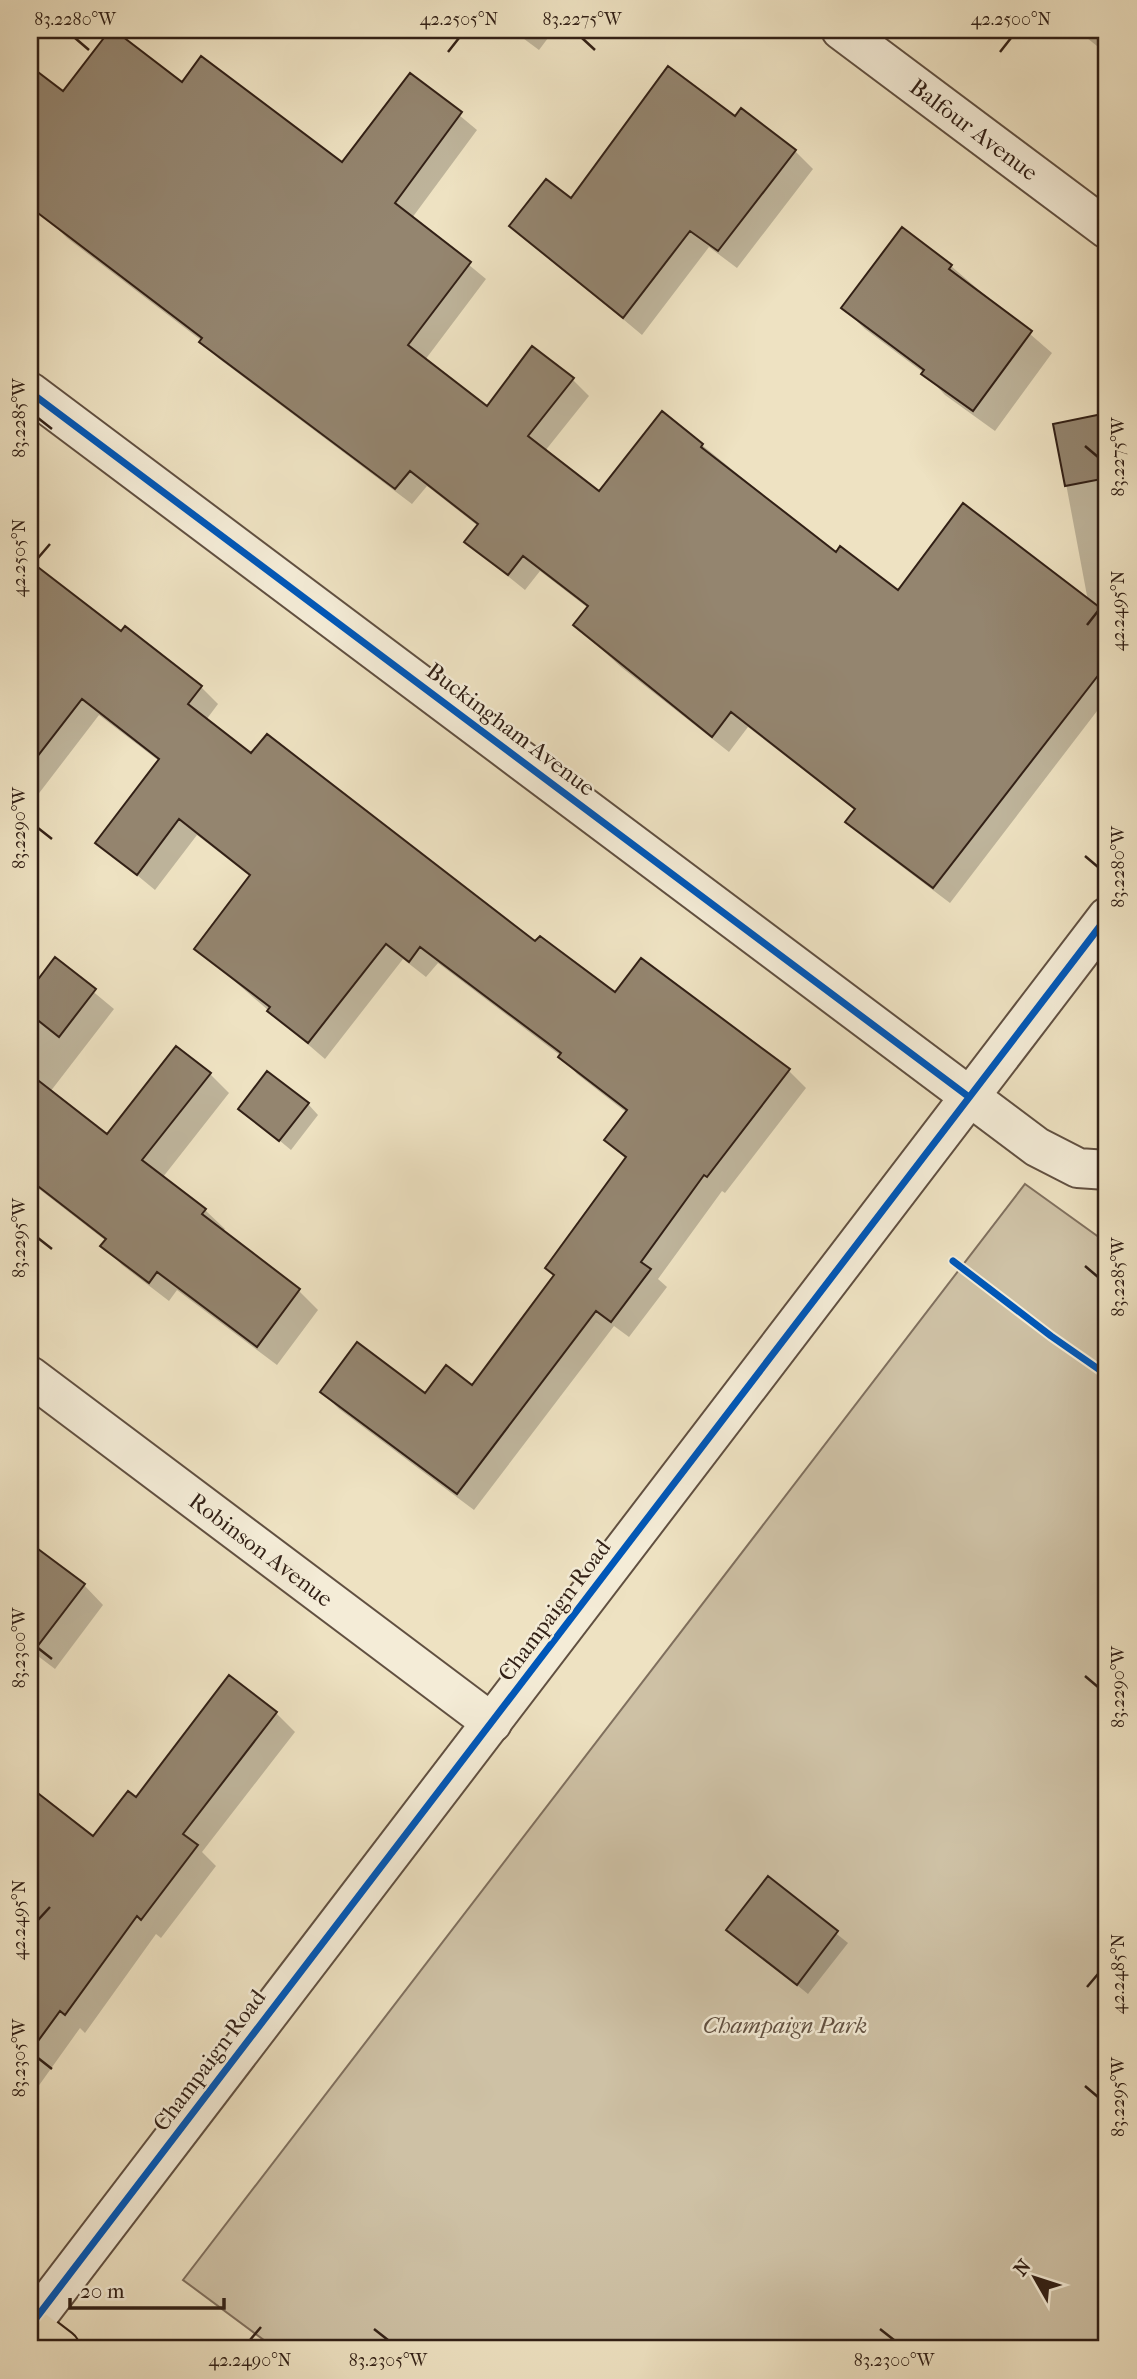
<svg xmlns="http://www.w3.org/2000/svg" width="1137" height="2379" font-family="'IM FELL French Canon',serif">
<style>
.green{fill:#cec1a5;stroke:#80705e;stroke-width:2}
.shadow{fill:#0003}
.building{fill:#94856f;stroke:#322016;stroke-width:2}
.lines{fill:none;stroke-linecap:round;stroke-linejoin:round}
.minor-casing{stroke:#615041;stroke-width:42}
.major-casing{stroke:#322016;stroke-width:42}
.minor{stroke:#f4ecd7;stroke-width:38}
.major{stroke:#eee2c2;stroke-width:38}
.cycleway-casing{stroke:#f4ecd7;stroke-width:11}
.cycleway{stroke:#0057b8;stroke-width:7}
.ticks{fill:none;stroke:#322016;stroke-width:2.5}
.labels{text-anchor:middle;stroke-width:5;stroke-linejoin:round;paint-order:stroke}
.street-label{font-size:23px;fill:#322016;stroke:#f4ecd7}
.park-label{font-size:23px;font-style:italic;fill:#615041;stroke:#f4ecd7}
.neatline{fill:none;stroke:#322016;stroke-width:2.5}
.ticks-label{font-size:18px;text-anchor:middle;fill:#322016}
</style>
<rect width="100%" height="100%" fill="#eee2c2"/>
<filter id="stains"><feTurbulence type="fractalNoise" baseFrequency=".00286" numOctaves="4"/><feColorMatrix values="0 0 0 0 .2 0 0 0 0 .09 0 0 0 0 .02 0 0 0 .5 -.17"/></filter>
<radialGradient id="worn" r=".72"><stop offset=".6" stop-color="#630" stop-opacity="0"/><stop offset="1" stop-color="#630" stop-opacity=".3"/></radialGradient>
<!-- green -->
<path class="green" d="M1025,1184L1107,1243V2349H276L183,2280Z"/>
<!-- shadow -->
<path class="shadow" d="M512,30H554L539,50Z
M1077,30H1107V54Z
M34,71L64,93L182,84L342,165L411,75L477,130L412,218L486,279L425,360L487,408L572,379L589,396L545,451L600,494L702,445L836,554L898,592L1088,601L1055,425L1107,415V698L950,903L864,838L848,822L856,811L748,727L729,752L621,667L575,625L588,608L540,571L525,590L466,542L478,526L427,486L412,504L218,358L202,341L67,238L51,222L58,213L30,191V77Z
M736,118L795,151L813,169L737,268L709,247L642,335L512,226L571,200Z
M951,266L1052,353L995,431L945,395L924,373L865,329L843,308Z
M30,563L121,633L201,687L218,704L206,720L251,755L616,994L642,960L789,1071L806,1088L725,1193L722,1191L658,1279L667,1287L629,1337L614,1326L474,1510L339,1409L322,1392L426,1395L473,1388L556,1276L627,1160L606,1140L627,1113L577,1074L561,1056L438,963L426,977L403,959L325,1059L196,948L251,877L197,835L155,890L98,843L159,761L99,715L30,805Z
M55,960L114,1009L50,1092L107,1137L210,1074L229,1093L163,1177L205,1210L225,1229L222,1232L299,1291L318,1310L277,1365L177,1290L169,1301L122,1265L103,1245L106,1241L30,1182V993Z
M308,1104L318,1115L291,1150L240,1108Z
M30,1551L84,1585L103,1605L55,1669L30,1650Z
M276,1713L295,1732L202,1852L216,1866L161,1938L156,1934L85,2033L80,2028L30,2098V1957L74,1896L30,1861V1789L93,1838L136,1799Z
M768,1879L848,1943L808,1994L729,1930Z"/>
<!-- building -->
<path class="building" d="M110,30H114L182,82L201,56L342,162L410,73L462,112L395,203L471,262L408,345L487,406L532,346L574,378L528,436L599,491L662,411L703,444L701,447L836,552L840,546L898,590L963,503L1107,613V664L933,888L845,822L855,809L731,712L712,737L573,625L588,606L523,556L508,575L464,542L478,524L410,471L395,489L199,342L202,338L30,207V66L63,91Z
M668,66L735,116L741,108L796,150L718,251L690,231L623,318L509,226L546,179L571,198Z
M902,227L952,265L949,269L1032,331L973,411L921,374L924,370L841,308Z
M1107,413V478L1065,486L1053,424Z
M30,561L121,631L125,626L202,686L188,704L251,753L267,734L535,941L540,936L615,992L641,958L790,1069L707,1177L704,1175L641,1262L651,1269L611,1322L596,1311L457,1494L320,1392L357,1342L425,1393L446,1365L472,1385L554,1275L545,1268L626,1157L604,1140L627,1110L558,1057L561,1053L420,947L409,962L386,944L308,1043L267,1011L270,1007L194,949L250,875L179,819L137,875L95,843L159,759L82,699L30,766Z
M55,957L96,989L59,1037L30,1014V990Z
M176,1046L211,1073L142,1160L206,1209L202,1214L300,1289L257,1347L157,1272L149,1283L100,1246L106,1239L30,1180V1074L107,1134Z
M267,1071L309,1103L279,1141L238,1109Z
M30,1543L85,1584L30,1656Z
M229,1675L277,1712L183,1834L198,1845L141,1920L137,1916L65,2015L60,2011L30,2052V1787L93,1836L128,1791L136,1797Z
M768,1876L838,1931L797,1985L726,1930Z"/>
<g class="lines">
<defs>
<g id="minor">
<path id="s1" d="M841,30L1107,229"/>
<path d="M30,392L1037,1147L1078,1168L1107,1170"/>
<path id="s2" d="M30,1376L492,1723"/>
<path d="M30,2326L1107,917"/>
</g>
<path id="major" d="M30,2326L60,2349"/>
</defs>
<!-- minor casing -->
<use href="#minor" class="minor-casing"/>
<!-- major casing -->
<use href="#major" class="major-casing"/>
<!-- minor -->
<use href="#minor" class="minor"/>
<!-- major -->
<use href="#major" class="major"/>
<defs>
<path id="cycleway" d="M30,392L969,1097
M953,1261L1051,1336L1107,1375
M30,2326L1107,917"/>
</defs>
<!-- cycleway casing -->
<use href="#cycleway" class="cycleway-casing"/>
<!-- cycleway -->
<use href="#cycleway" class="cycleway"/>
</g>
<!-- ticks -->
<path class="ticks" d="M75,38L89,50M582,38L595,50M448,52L459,38M1000,52L1011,38M38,418L52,429M1085,446L1098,457M38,558L50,544M1087,625L1098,611M38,828L52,839M1085,856L1098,867M38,1238L52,1249M1085,1266L1098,1277M38,1648L52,1659M1085,1676L1098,1687M38,1920L50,1907M1087,1987L1098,1974M38,2058L52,2069M1085,2086L1098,2097M374,2329L388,2340M880,2329L894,2340M250,2340L261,2327"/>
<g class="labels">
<!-- street labels -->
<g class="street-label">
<text dy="8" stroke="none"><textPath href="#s1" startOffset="166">Balfour Avenue</textPath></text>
<text transform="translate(511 729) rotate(37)" y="8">Buckingham Avenue</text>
<text dy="8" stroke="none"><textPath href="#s2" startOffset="289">Robinson Avenue</textPath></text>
<text transform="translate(554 1610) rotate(-53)" y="8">Champaign Road</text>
<text transform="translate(209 2060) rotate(-53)" y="8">Champaign Road</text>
</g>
<!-- park labels -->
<g class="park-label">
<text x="785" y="2033">Champaign Park</text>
</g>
</g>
<!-- margin -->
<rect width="1137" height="2379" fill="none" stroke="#eee2c2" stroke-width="77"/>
<!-- north arrow -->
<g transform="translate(1035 2278) rotate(309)" stroke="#f4ecd7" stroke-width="5" paint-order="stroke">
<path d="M0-5L12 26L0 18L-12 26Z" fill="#322016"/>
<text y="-10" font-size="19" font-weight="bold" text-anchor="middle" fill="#322016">N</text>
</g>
<!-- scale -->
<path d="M70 2298v10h154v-10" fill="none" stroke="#322016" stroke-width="3.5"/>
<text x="80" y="2298" font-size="21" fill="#322016" stroke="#f4ecd7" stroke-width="5" paint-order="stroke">20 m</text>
<rect x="38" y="38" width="1060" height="2302" class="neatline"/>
<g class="ticks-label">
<text x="75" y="25">83.2280°W</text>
<text x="459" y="25">42.2505°N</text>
<text x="582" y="25">83.2275°W</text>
<text x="1011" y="25">42.2500°N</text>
<text transform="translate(19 418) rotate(-90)" y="6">83.2285°W</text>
<text transform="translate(1118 457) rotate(-90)" y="6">83.2275°W</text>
<text transform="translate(19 558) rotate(-90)" y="6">42.2505°N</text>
<text transform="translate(1118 611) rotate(-90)" y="6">42.2495°N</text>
<text transform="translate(19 828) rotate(-90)" y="6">83.2290°W</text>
<text transform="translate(1118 867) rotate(-90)" y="6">83.2280°W</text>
<text transform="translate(19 1238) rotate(-90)" y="6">83.2295°W</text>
<text transform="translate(1118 1277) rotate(-90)" y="6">83.2285°W</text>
<text transform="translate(19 1648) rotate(-90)" y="6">83.2300°W</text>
<text transform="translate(1118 1687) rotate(-90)" y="6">83.2290°W</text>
<text transform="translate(19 1920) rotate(-90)" y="6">42.2495°N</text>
<text transform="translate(1118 1974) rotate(-90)" y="6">42.2485°N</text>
<text transform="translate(19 2058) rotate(-90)" y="6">83.2305°W</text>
<text transform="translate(1118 2097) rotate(-90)" y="6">83.2295°W</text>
<text x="250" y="2366">42.2490°N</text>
<text x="388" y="2366">83.2305°W</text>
<text x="894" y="2366">83.2300°W</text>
</g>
<rect width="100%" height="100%" filter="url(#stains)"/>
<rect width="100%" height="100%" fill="url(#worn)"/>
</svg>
